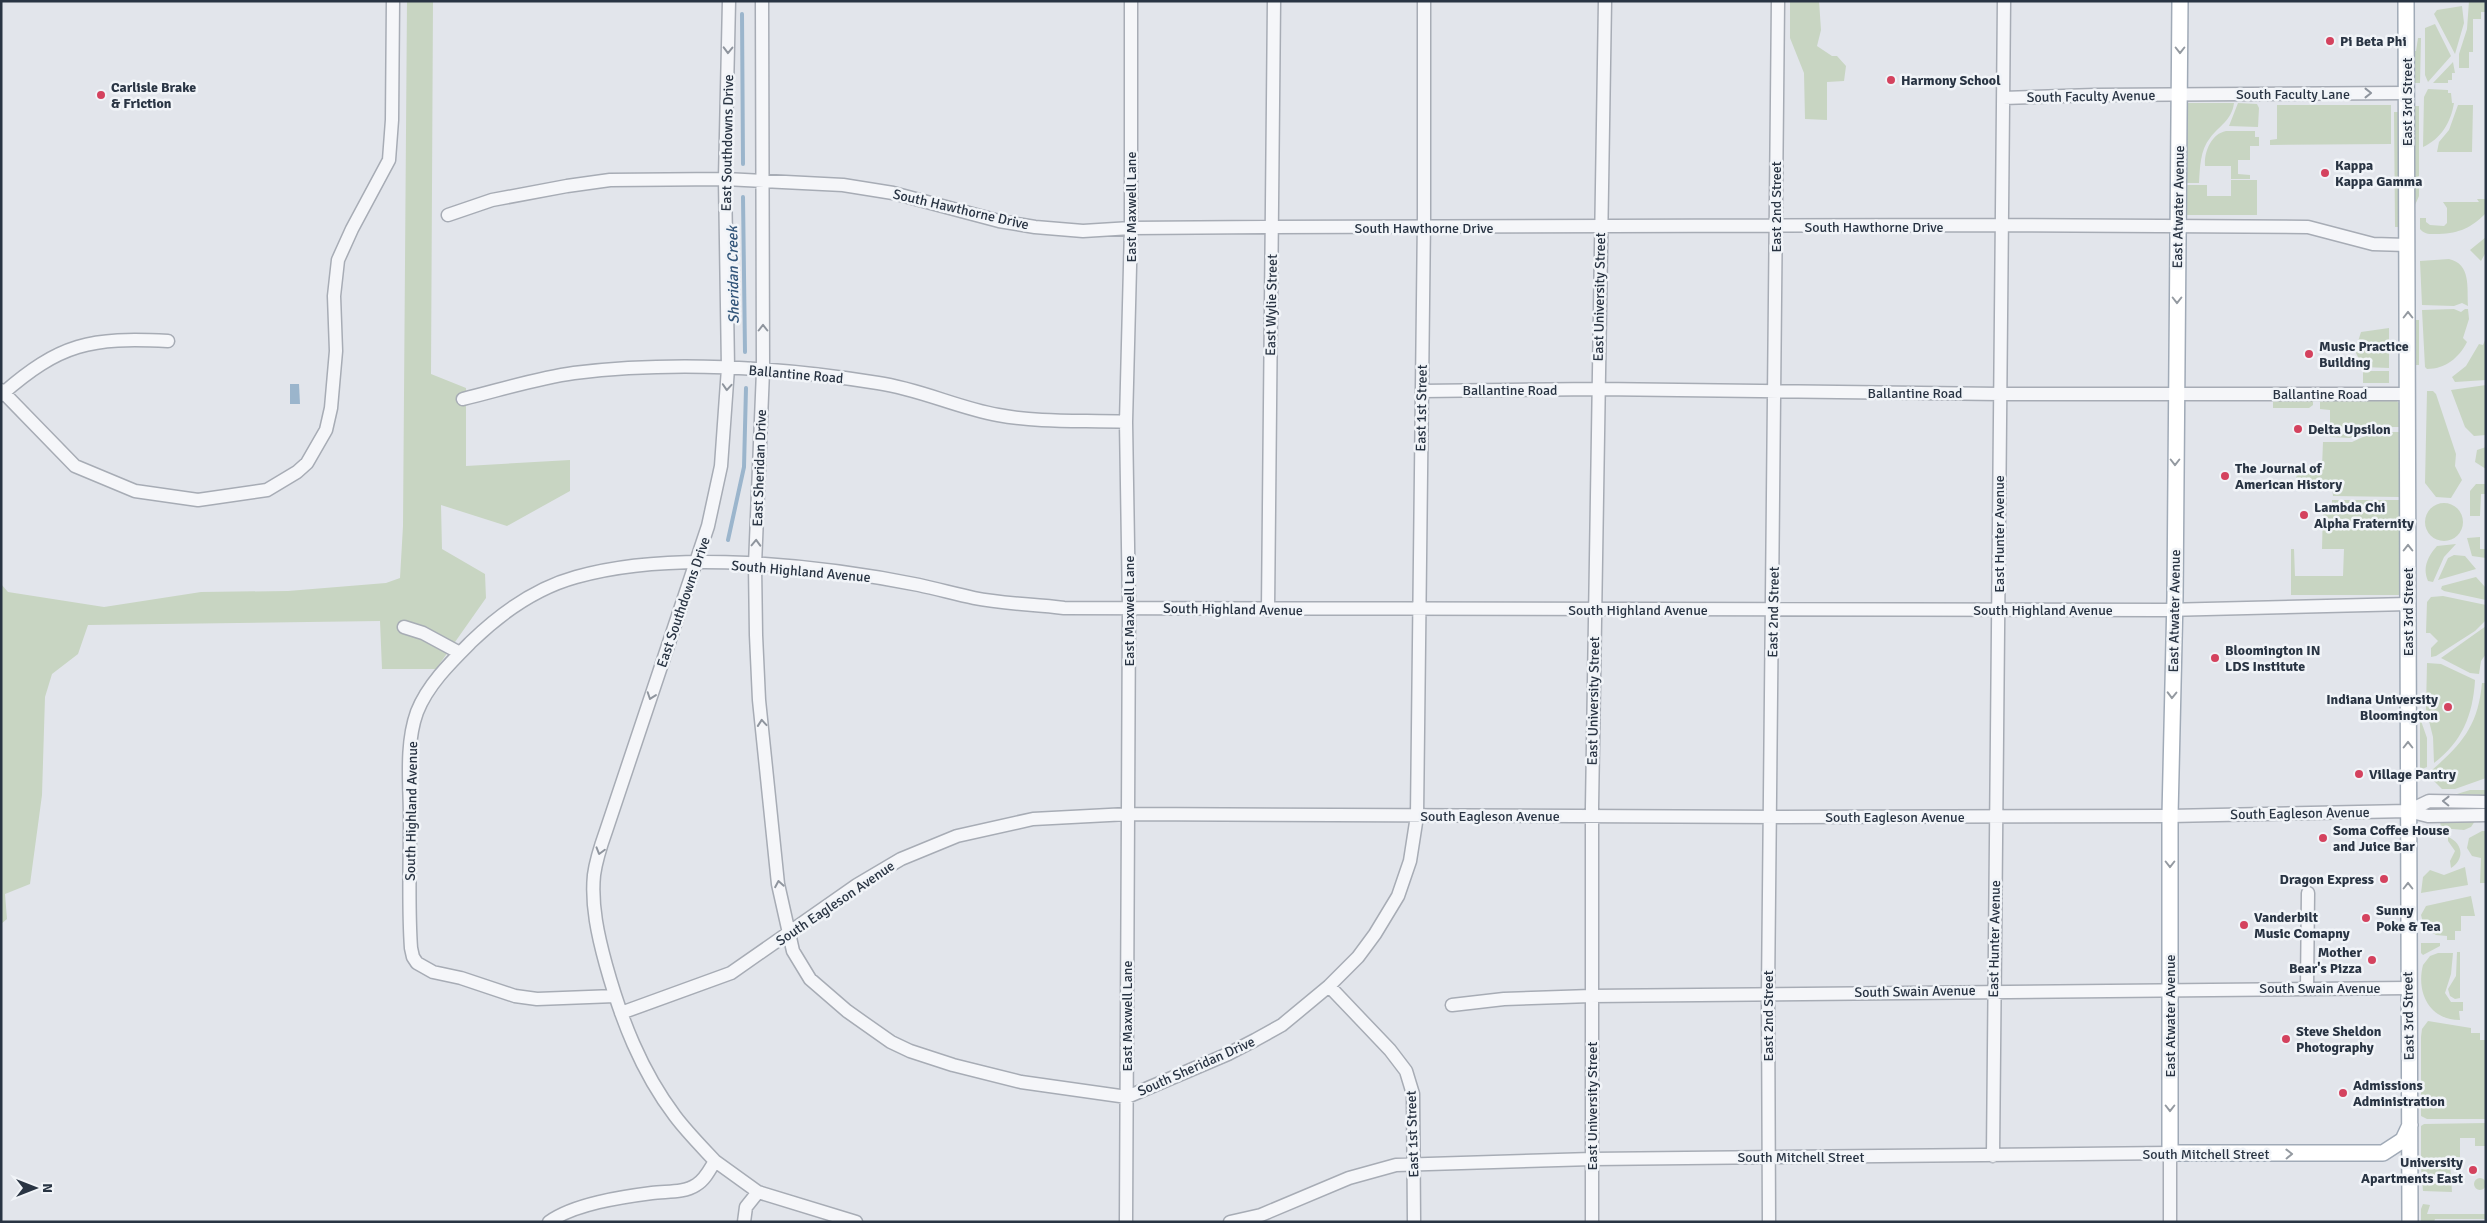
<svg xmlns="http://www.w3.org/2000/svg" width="2487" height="1223" font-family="Signika,sans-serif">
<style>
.green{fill:#c8d5c2}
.water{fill:#9bb5cc}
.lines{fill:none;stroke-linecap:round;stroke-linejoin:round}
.stream{stroke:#9bb5cc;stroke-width:4}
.minor-casing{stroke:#a7acb5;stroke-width:15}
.major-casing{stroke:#a0aab7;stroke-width:18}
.minor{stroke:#f5f6f9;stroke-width:12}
.major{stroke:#fff;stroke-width:15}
.oneway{stroke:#8f959e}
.oneway2{stroke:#949aa1}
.poi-dot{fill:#d4425e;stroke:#f1f4f8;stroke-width:2}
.labels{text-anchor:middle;stroke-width:5;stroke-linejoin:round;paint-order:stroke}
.poi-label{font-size:14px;font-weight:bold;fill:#293443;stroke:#f1f4f8;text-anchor:start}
.street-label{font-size:14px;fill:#293443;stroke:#f1f4f8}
.water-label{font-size:15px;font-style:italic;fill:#315479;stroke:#f1f4f8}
</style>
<rect width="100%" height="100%" fill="#e2e5eb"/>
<!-- green -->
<path class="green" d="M407,1H433L431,374L466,388V466L570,460V491L507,526L441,505L442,549L485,574L486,598L436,669H382L380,621L88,625L78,654L52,674L45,697L42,795L30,884L5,894L7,919L1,924V584L8,592L104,607L201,592L288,591L386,583L400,578L403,526Z
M1790,1H1819L1821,30L1817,46L1832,56H1837L1846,66L1844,81L1827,82V120L1805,119L1804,73L1790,38Z
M2469,1H2486V12H2481V19H2473V52H2469V68H2459V54L2467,29Z
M2462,6L2464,23L2455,54L2434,14L2437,10Z
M2435,24L2451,56L2428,82L2425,75V28Z
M2418,38H2421L2420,83H2414V51H2416Z
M2453,62L2455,73H2452V80H2448V83H2433Z
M2428,89L2448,90V93H2451L2452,103H2454C2451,122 2441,139 2423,147L2424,97Z
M2188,103H2234C2232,120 2219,126 2210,138C2200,150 2200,168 2199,183H2186Z
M2238,103L2257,104L2259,108L2258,127L2229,126Z
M2277,105H2391V144L2270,145V140L2277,139Z
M2458,105H2473L2472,152H2437L2439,142L2449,130Z
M2415,106H2419V196L2415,205Z
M2394,112H2398L2399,227H2395Z
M2226,131H2255V137H2259V146H2250V160H2238V174L2250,175V179H2231V166H2205C2204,152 2211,134 2226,131Z
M2231,180H2257V215H2187V185H2207V196H2231Z
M2477,199H2486V213C2471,228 2460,233 2439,234C2431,234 2425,235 2420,229V218H2426V222L2430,225L2444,226L2447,223V208L2443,202H2479Z
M2486,237V252L2481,261L2470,250Z
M2449,259C2471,264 2467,287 2468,306L2462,303L2454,306L2422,305L2420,261Z
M2454,309L2461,312L2465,309H2468L2469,319L2463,338L2467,342C2459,358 2445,369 2427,369L2425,367L2422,310Z
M2416,320H2419V365H2416Z
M2389,328V368L2363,367L2355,351L2361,332Z
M2486,338V380L2455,382L2452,377L2466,366L2479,344L2483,345Z
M2363,371H2389V383H2363Z
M2486,385V435L2474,436L2465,427L2451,390Z
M2427,391H2433L2436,394L2456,454L2455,466L2462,480L2451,498L2436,497L2425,483Z
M2273,400H2313V405L2309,408H2273Z
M2320,401H2397L2399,403V427H2372L2350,438L2330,437V410L2320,409Z
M2374,432H2399V497L2333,496L2332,486L2320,487V481L2296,480L2298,467H2322L2323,442H2352Z
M2486,447V469L2475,462L2477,450Z
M2476,484H2486V494H2481L2480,516H2470V491Z
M2332,500H2399V595H2291V549H2294L2295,576H2343L2344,549H2322L2323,509H2332Z
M2425 522a19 19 0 1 1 38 0a19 19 0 1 1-38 0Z
M2480,537V549H2486V558L2472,556L2467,538Z
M2456,544L2444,557L2433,582L2428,581C2422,568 2428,556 2437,546Z
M2454,555L2465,556L2476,569L2438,580L2448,558Z
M2476,577L2486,588V600L2444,591L2441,589L2442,586Z
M2443,596L2486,605V620L2475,631L2436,656L2431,657V648L2438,641L2430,633H2426L2427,602L2431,597Z
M2486,626V654L2481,661L2479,674L2470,673L2441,658Z
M2427,663L2441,664L2475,680C2473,715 2462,742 2434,763L2433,737L2426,709Z
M2482,683H2486V778L2455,789H2442L2433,780L2432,770C2463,743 2478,725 2482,683Z
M2420,718L2427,738V767L2420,770Z
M2470,790H2486V795L2457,794Z
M2440,821H2475L2471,827L2464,830L2441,828Z
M2482,831H2486V883H2480L2481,858L2472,856L2467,848L2469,838Z
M2448,837C2463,843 2465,859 2451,868L2450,861L2455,851L2448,841Z
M2465,867L2468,885L2421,893L2423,877L2430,870L2444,875Z
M2471,896L2475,916H2461V931H2455V940H2447V936L2436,935L2427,929L2425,930L2421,915L2426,906Z
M2421,943H2440V946L2423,955L2421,953Z
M2457,952H2460V998L2455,999L2450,996L2448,989L2456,976Z
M2438,953H2453L2451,974L2445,993L2451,1002H2463V1011H2459L2460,1020C2429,1020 2416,992 2423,965L2430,956Z
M2428,1021L2471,1028V1033H2480V1040H2486V1119H2427L2421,1116V1037L2422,1029Z
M2486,1123V1146H2475V1138H2460V1157L2421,1158V1126L2424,1124Z
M2425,1162L2450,1163L2452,1192L2423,1191L2421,1167Z
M2474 1184a6 6 0 1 1 12 0a6 6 0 1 1-12 0Z
M2423,1204L2430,1205L2427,1214H2486V1219H2435L2434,1222H2421V1209Z"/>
<!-- water -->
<path class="water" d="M290,384H299L300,404H290Z"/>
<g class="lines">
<!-- stream -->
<path class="stream" d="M742,14L743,164
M743,197L745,352
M728,540L744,467L746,388"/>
<defs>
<path id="minor" d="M762,1L763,371L755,565L756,635L759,700L778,884L793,951L810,979L847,1011L891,1042L910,1051L953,1065L1021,1082L1127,1097L1228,1054L1255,1040L1282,1025L1329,986L1358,957L1375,934L1398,896L1410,861L1417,816L1424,217V1
M2003,98L2095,95L2406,93
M448,215L492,200L567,186L610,180L725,179L843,185L893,193L999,221L1035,227L1083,231L1131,228L1265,227L2002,225L2308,227L2373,244L2407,245
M1,390L75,466L135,491L198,500L267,490L297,472L307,463L326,430L331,408L336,351L334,296L338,260L352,229L389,160L392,120L393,1
M1422,391L1598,389L2000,394H2408
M1,395C60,343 91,337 168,341
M463,399C500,390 537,378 574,373C674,361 779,367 878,383C920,389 958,408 998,415C1040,423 1084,420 1126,422
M1268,610L1274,1
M404,627L423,633L460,653
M2408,811L2429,801L2486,802
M1329,986L1390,1050L1406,1071L1413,1094L1414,1222
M2307,988L2308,893
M615,996L537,999L515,996L461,978L433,972L417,963L413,957L411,948C408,905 410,862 410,820C410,785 405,745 417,712C428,684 452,661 472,641C501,613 536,588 576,577C674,549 819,565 919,585C937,589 956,594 974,598C1003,604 1034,604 1064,608L2165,610L2408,604
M1452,1005L1504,999L1591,996L2408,988
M621,1013L731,973L857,885L901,859L957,836L1033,819L1128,814L1780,817L2170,816L2408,811L2428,816L2486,815
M1993,1156L2004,1
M715,1161C701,1146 687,1132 675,1116C641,1071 621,1019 606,965C598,936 591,905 594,875C596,860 601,845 606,831L708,526L721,466L728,368L725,179L729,1
M549,1222C574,1204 621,1197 652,1193C666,1191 684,1193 696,1185C705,1180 710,1169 715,1161L758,1192L856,1222
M744,1222L746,1207L758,1192
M1126,1222L1129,607L1126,422L1131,228V1
M1230,1222L1261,1215L1349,1178L1396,1165L1592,1159L2170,1153V1222
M1592,1222V807L1605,1
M1769,1222L1768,993L1778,1"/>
<path id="major" d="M2180,1L2175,597L2170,816V1153H2383L2403,1140L2410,1125
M2406,1L2410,1222"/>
</defs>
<!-- minor casing -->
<use href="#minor" class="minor-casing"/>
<!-- major casing -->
<use href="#major" class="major-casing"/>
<!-- minor -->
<use href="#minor" class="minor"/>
<!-- major -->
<use href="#major" class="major"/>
</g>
<!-- one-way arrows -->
<defs><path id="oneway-chevron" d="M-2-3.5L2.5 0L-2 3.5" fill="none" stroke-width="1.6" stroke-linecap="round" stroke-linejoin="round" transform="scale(1.25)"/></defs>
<g class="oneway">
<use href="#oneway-chevron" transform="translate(728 50) rotate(91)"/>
<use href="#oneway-chevron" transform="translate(2368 93)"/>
<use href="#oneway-chevron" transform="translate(763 328) rotate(-90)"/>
<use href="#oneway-chevron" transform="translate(727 387) rotate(94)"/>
<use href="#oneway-chevron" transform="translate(756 543) rotate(-88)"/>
<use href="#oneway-chevron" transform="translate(651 696) rotate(109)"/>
<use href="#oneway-chevron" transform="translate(762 723) rotate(-95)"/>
<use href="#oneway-chevron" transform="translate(2446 801) rotate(-179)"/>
<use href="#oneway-chevron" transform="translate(600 851) rotate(106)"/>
<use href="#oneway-chevron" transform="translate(779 884) rotate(-100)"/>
</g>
<g class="oneway2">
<use href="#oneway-chevron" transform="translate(2180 50) rotate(90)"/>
<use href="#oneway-chevron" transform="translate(2177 300) rotate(90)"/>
<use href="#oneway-chevron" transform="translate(2408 315) rotate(-90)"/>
<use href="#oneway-chevron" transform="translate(2175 462) rotate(90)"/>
<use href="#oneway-chevron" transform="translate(2408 548) rotate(-90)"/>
<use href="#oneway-chevron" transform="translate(2172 695) rotate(91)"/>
<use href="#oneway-chevron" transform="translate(2408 745) rotate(-90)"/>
<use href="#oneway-chevron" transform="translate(2170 864) rotate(90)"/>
<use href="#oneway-chevron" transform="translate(2408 886) rotate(-90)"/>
<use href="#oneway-chevron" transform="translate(2170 1108) rotate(90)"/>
<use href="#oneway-chevron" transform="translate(2289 1154) rotate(-1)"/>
</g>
<!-- markers -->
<g class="poi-dot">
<circle cx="2330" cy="41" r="5"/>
<circle cx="1891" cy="80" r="5"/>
<circle cx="101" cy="95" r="5"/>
<circle cx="2325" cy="173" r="5"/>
<circle cx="2309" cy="354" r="5"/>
<circle cx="2298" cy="429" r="5"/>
<circle cx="2225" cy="476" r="5"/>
<circle cx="2304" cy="515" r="5"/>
<circle cx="2215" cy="658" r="5"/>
<circle cx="2448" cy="707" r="5"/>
<circle cx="2359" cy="774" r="5"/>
<circle cx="2323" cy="838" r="5"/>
<circle cx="2384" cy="879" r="5"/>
<circle cx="2366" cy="918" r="5"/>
<circle cx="2244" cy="925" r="5"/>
<circle cx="2372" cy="960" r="5"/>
<circle cx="2286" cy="1039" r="5"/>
<circle cx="2343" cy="1093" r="5"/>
<circle cx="2473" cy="1170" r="5"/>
</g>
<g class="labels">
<!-- poi labels -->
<g class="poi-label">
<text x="2340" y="46">Pi Beta Phi</text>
<text x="1901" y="85">Harmony School</text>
<text x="111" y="92">Carlisle Brake<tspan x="111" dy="16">&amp; Friction</tspan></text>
<text x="2335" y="170">Kappa<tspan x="2335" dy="16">Kappa Gamma</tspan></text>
<text x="2319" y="351">Music Practice<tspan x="2319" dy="16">Building</tspan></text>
<text x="2308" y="434">Delta Upsilon</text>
<text x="2235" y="473">The Journal of<tspan x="2235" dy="16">American History</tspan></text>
<text x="2314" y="512">Lambda Chi<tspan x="2314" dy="16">Alpha Fraternity</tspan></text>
<text x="2225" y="655">Bloomington IN<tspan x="2225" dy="16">LDS Institute</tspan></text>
<text x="2438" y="704" text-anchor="end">Indiana University<tspan x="2438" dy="16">Bloomington</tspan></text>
<text x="2369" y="779">Village Pantry</text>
<text x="2333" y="835">Soma Coffee House<tspan x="2333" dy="16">and Juice Bar</tspan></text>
<text x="2374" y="884" text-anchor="end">Dragon Express</text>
<text x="2376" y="915">Sunny<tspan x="2376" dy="16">Poke &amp; Tea</tspan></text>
<text x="2254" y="922">Vanderbilt<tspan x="2254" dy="16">Music Comapny</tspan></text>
<text x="2362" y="957" text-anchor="end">Mother<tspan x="2362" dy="16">Bear's Pizza</tspan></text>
<text x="2296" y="1036">Steve Sheldon<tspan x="2296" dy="16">Photography</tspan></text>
<text x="2353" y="1090">Admissions<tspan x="2353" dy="16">Administration</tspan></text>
<text x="2463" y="1167" text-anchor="end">University<tspan x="2463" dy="16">Apartments East</tspan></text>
</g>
<!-- street labels -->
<g class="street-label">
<text x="2293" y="99">South Faculty Lane</text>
<text transform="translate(2091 96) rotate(-1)" y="5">South Faculty Avenue</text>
<text transform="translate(2407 102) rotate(-90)" y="5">East 3rd Street</text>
<text transform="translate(727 143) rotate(-89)" y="5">East Southdowns Drive</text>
<text transform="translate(1131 207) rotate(-90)" y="5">East Maxwell Lane</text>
<text transform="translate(1776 207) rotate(-90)" y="5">East 2nd Street</text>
<text transform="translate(2178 207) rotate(-89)" y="5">East Atwater Avenue</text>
<text transform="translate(961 209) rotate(13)" y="5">South Hawthorne Drive</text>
<text x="1874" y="232">South Hawthorne Drive</text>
<text x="1424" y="233">South Hawthorne Drive</text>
<text transform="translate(1599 297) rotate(-89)" y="5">East University Street</text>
<text transform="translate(1271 305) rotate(-89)" y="5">East Wylie Street</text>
<text transform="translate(796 374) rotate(5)" y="5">Ballantine Road</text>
<text x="1510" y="395">Ballantine Road</text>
<text x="1915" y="398">Ballantine Road</text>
<text x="2320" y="399">Ballantine Road</text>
<text transform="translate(1421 408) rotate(-89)" y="5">East 1st Street</text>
<text transform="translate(759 468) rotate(-88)" y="5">East Sheridan Drive</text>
<text transform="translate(1999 534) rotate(-90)" y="5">East Hunter Avenue</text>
<text transform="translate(801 571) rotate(5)" y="5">South Highland Avenue</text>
<text transform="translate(683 602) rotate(-71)" y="5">East Southdowns Drive</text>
<text transform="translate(1233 609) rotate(1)" y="5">South Highland Avenue</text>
<text x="1638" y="615">South Highland Avenue</text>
<text x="2043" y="615">South Highland Avenue</text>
<text transform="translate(1129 611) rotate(-90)" y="5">East Maxwell Lane</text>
<text transform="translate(2174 611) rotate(-89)" y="5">East Atwater Avenue</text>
<text transform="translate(1773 612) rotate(-89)" y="5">East 2nd Street</text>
<text transform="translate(2408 612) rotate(-90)" y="5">East 3rd Street</text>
<text transform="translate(1593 701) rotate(-89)" y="5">East University Street</text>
<text transform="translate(411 811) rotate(-89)" y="5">South Highland Avenue</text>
<text transform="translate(2300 813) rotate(-1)" y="5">South Eagleson Avenue</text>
<text x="1490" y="821">South Eagleson Avenue</text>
<text x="1895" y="822">South Eagleson Avenue</text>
<text transform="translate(835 903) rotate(-34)" y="5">South Eagleson Avenue</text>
<text transform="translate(1994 939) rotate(-89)" y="5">East Hunter Avenue</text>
<text x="2320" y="993">South Swain Avenue</text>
<text transform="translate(1915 991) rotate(-1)" y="5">South Swain Avenue</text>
<text transform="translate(1127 1016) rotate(-90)" y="5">East Maxwell Lane</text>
<text transform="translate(1768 1016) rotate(-90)" y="5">East 2nd Street</text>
<text transform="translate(2170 1016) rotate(-90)" y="5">East Atwater Avenue</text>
<text transform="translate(2408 1016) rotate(-91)" y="5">East 3rd Street</text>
<text transform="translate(1196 1066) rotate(-24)" y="5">South Sheridan Drive</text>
<text transform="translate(1592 1106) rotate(-90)" y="5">East University Street</text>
<text transform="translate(1412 1134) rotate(-92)" y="5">East 1st Street</text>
<text x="2206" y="1159">South Mitchell Street</text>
<text x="1801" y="1162">South Mitchell Street</text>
</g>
<!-- water labels -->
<g class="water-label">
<text transform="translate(733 275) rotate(-91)" y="5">Sheridan Creek</text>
</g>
</g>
<!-- border -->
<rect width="2487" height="1223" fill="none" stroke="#293443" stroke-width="5"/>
<!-- north arrow -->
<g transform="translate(35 1188) rotate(90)" stroke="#f1f4f8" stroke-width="4" paint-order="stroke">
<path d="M0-4L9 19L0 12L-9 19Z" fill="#293443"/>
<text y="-8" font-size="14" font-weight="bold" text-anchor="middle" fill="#293443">N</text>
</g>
</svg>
